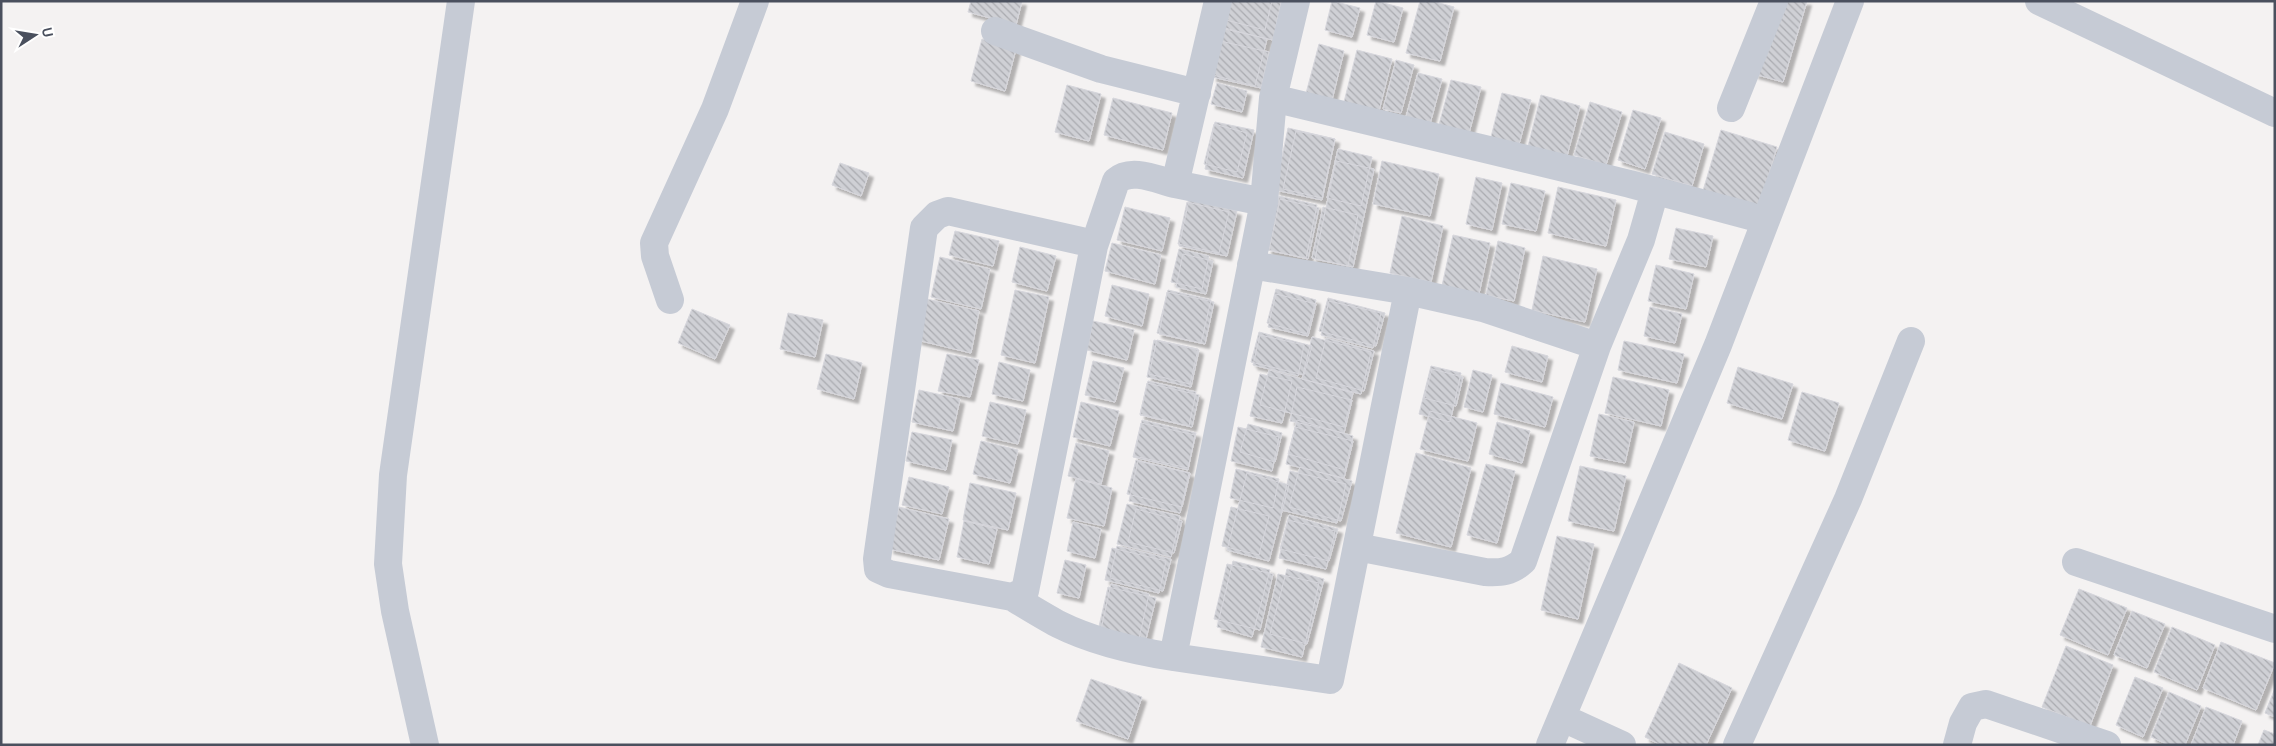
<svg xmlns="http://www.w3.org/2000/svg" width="2276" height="746" font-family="'Space Grotesk',sans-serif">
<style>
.building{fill:url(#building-back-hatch);stroke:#d6d6dc;filter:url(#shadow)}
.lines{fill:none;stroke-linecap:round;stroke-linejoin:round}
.minor{stroke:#c6cbd5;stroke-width:28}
</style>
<defs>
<pattern id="building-back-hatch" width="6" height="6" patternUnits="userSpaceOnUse" patternTransform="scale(1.25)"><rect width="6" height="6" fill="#cfd0d5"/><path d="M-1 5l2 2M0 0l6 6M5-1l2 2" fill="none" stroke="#aaabb0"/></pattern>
<filter id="shadow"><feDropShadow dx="4.5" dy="4.5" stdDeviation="1" flood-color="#0004"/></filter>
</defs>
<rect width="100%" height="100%" fill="#f4f2f2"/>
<!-- building -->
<path class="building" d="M971,1H1022L1016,25L968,12Z
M1222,1L1281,2L1273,40L1216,27Z
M1231,1H1272L1265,30L1226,20Z
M1332,1L1360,8L1352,37L1325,30Z
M1376,1L1403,8L1394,42L1367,35Z
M1420,1H1432L1454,7L1440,61L1406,53Z
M1776,1H1807L1783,82L1754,74Z
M1225,28L1267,39L1255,86L1213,75Z
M982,39L1016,49L1005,91L971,81Z
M1220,41L1269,52L1261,88L1212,77Z
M1319,44L1344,51L1330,108L1304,101Z
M1357,50L1392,59L1379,111L1344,102Z
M1396,60L1414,65L1401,113L1383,109Z
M1418,73L1442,79L1430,124L1406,117Z
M1451,80L1481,87L1467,141L1437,132Z
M1217,83L1247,91L1242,112L1211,104Z
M1067,85L1101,94L1089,141L1055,132Z
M1502,93L1531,100L1518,148L1490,141Z
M1541,95L1580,106L1566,160L1527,150Z
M1113,98L1172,113L1163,150L1104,135Z
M1590,102L1622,112L1606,165L1574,155Z
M1633,110L1661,118L1645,169L1618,160Z
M1215,122L1254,130L1243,178L1205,169Z
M1214,124L1247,133L1237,172L1204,164Z
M1288,128L1335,139L1322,200L1275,190Z
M1721,130L1777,147L1758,211L1702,194Z
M1296,131L1335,139L1322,198L1283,189Z
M1665,132L1704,144L1692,186L1652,174Z
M1338,149L1372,157L1361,206L1327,198Z
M1336,161L1374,169L1353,267L1315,259Z
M1382,161L1439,174L1430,216L1373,204Z
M840,163L869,173L861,196L832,185Z
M1476,177L1502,183L1492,230L1466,224Z
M1511,183L1545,191L1536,231L1502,224Z
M1558,187L1616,200L1606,246L1548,233Z
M1279,196L1317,205L1306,258L1267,250Z
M1280,199L1319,208L1308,259L1269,250Z
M1189,200L1237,211L1227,256L1179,246Z
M1187,202L1229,212L1219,253L1178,244Z
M1125,207L1170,218L1162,251L1117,240Z
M1323,207L1358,215L1348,266L1312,258Z
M1402,216L1443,226L1431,282L1390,273Z
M1676,228L1713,236L1706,267L1669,259Z
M955,231L999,241L993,266L949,255Z
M1453,235L1490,243L1477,303L1440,295Z
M1498,241L1525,248L1514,301L1486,295Z
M1112,243L1161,255L1155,284L1105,271Z
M1020,247L1056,256L1047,291L1012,282Z
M1179,249L1209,256L1202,289L1171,282Z
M1183,254L1213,261L1206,294L1176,287Z
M1543,256L1597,269L1585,322L1532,310Z
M940,257L990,269L981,309L931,297Z
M1656,265L1694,274L1686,309L1648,301Z
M1112,285L1149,294L1142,326L1105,316Z
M1276,289L1316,300L1307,334L1267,323Z
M1015,290L1049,297L1035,363L1001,355Z
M1168,290L1211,300L1201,343L1157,333Z
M1167,292L1214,302L1205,344L1159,334Z
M1276,294L1316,304L1308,336L1268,327Z
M1328,298L1385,313L1376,346L1319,331Z
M927,299L979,311L971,353L917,340Z
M1329,301L1381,313L1373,348L1321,335Z
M1650,307L1682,314L1675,343L1644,336Z
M692,309L730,325L715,359L678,343Z
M788,313L823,320L815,357L780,349Z
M1093,321L1134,330L1127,360L1087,350Z
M1259,332L1312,346L1304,375L1251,362Z
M1260,335L1304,345L1298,376L1253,365Z
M1312,337L1371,352L1361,394L1302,379Z
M1326,338L1374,351L1364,391L1316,378Z
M1154,340L1199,350L1191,387L1147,377Z
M1157,340L1198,349L1190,384L1149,374Z
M1624,341L1684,354L1677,383L1618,370Z
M1512,346L1548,356L1542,382L1505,372Z
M826,354L862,363L854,399L817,389Z
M947,354L979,360L970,397L938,391Z
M1093,361L1124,368L1115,402L1085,395Z
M999,362L1030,370L1023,401L992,394Z
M1431,366L1461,373L1450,422L1419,414Z
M1738,367L1793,384L1782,419L1727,403Z
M1432,369L1463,377L1456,406L1424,398Z
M1269,370L1353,393L1344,427L1260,405Z
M1473,370L1492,375L1483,412L1464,407Z
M1260,374L1292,381L1282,423L1250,416Z
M1613,377L1669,390L1661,426L1605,413Z
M1148,381L1196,392L1189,426L1140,414Z
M1147,383L1199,395L1192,427L1140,415Z
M1501,383L1553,397L1545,427L1494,414Z
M1297,387L1352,400L1344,433L1290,421Z
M919,390L960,399L953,431L912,422Z
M1802,392L1839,403L1825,451L1788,440Z
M990,402L1026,410L1018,444L982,436Z
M1081,402L1119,411L1110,446L1073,437Z
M1430,411L1477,423L1468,461L1420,449Z
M1599,414L1634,422L1625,463L1590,456Z
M1142,420L1196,433L1188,468L1134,456Z
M1297,420L1353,436L1345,470L1288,454Z
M1497,422L1530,431L1522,463L1489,454Z
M1141,423L1195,435L1188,470L1133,457Z
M1248,424L1282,433L1275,462L1240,452Z
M1238,427L1279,437L1272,471L1231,461Z
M1295,427L1353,441L1344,478L1286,464Z
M912,432L952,440L946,470L906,461Z
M981,441L1018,450L1010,483L973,474Z
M1076,443L1109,451L1101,484L1068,476Z
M1416,453L1471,468L1451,547L1396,533Z
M1136,460L1190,473L1182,507L1127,494Z
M1138,461L1189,473L1180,513L1129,501Z
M1486,464L1515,471L1497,543L1467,535Z
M1580,466L1626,476L1614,531L1568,521Z
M1300,467L1352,481L1341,521L1289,507Z
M1236,469L1279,479L1273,508L1230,498Z
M1290,471L1346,484L1337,523L1281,510Z
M1247,473L1289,485L1269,561L1227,550Z
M909,477L949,487L942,514L902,505Z
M1076,479L1112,488L1104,526L1067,518Z
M970,483L1016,493L1008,530L963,520Z
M1127,504L1180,516L1171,557L1117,544Z
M899,507L949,519L939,560L889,549Z
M1231,507L1269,516L1259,555L1222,546Z
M1136,509L1182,521L1174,553L1128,542Z
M1289,515L1338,529L1329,561L1280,549Z
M1288,520L1335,531L1326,569L1279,558Z
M964,521L997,529L989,564L957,557Z
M1073,522L1101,529L1095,558L1067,551Z
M1557,536L1594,544L1578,619L1541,610Z
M1117,546L1171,559L1163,591L1110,578Z
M1112,548L1166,561L1159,593L1105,580Z
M1065,560L1086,565L1079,598L1057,593Z
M1233,561L1270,570L1252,637L1217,627Z
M1227,564L1273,574L1260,630L1214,619Z
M1287,569L1324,579L1307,644L1270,634Z
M1278,574L1319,583L1302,657L1261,647Z
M1111,584L1149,594L1138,643L1100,634Z
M1108,587L1156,598L1144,647L1097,635Z
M2079,589L2127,608L2108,655L2060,635Z
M2132,611L2165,624L2147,668L2114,655Z
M2172,627L2215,645L2197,690L2154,672Z
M2221,642L2275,663L2256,710L2203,688Z
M2066,646L2113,665L2090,726L2042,707Z
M1679,663L1732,688L1706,745H1661L1645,737Z
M2135,677L2163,688L2143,737L2116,725Z
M1091,679L1142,697L1128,739L1076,721Z
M2275,688V717L2265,713Z
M2169,692L2201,706L2185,745H2169L2151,737Z
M2206,707L2242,721L2233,745H2191Z
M2264,730L2275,734V745H2258Z"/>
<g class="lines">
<!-- minor -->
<path class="minor" d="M2039,1L2275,113
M995,31L1101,69L1197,93
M1273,98L1630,184L1750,216
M1731,108L1774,1
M1175,184L1264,202L1173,657L1330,680L1408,291
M1264,202L1273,98L1296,1
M1094,246L1025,591L1012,597L889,574L878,569L877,559L924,228L937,215L948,211L1081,241L1094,246L1116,181C1131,167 1158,180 1175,184L1218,1
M1251,265L1408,291L1483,308L1597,346
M670,300L655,256L654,243L715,109L755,1
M1357,547L1485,572C1501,573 1511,572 1523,561L1597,346L1641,240L1655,191
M2076,562L2275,629
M1012,597C1027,606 1043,616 1058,624C1094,642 1134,651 1173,657
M1563,718L1622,745
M425,745L395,611L388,564L393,475L461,1
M1550,745L1718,345L1850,1
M1737,745L1848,499L1911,341
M1957,745L1963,723L1972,707L1986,704L2107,745"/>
</g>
<!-- border -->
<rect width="2276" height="746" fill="none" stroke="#4a505e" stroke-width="5"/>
<!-- north arrow -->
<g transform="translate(35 35) rotate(78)" stroke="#ffffff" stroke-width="4" paint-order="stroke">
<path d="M0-4L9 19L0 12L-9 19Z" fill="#4a505e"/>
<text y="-8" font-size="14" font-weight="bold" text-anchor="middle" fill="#4a505e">U</text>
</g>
</svg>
